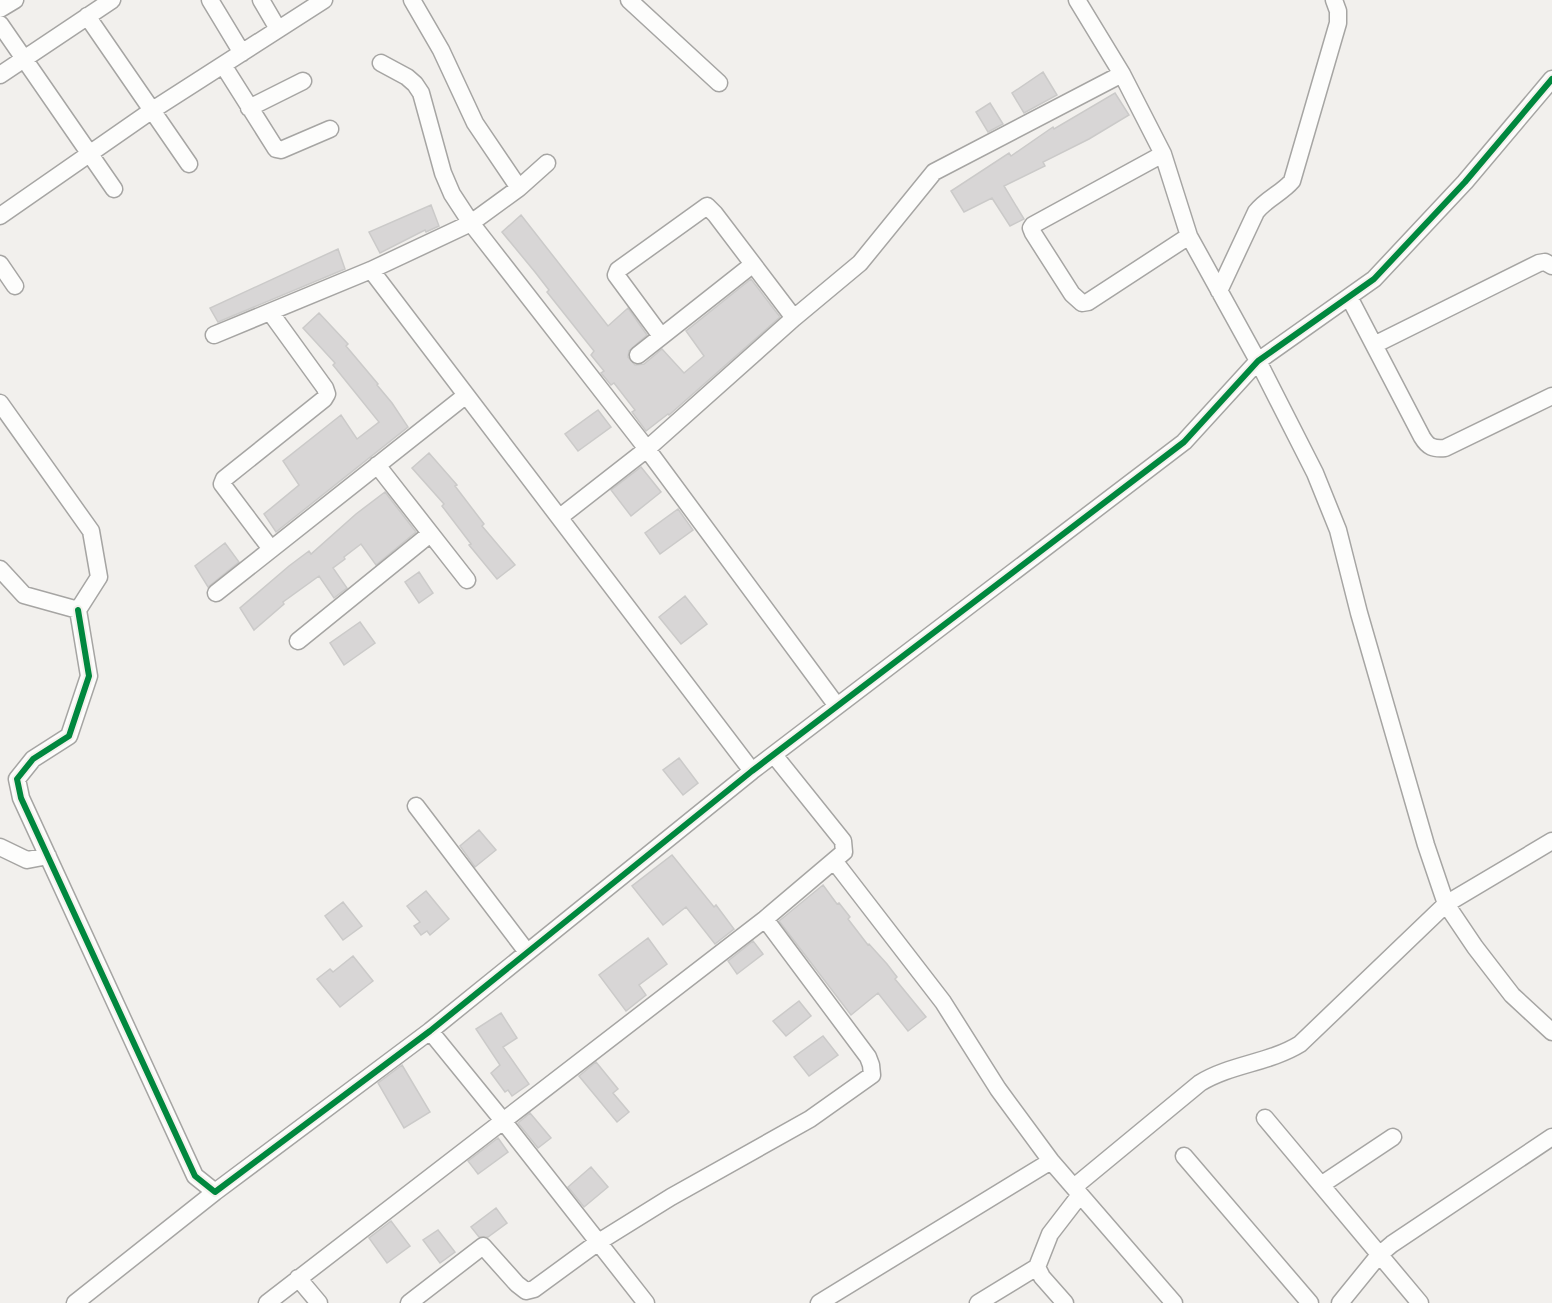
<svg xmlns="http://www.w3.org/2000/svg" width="1552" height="1303" font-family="'IBM Plex Sans',sans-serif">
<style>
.building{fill:#d8d6d6;stroke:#cbcac9;stroke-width:1.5}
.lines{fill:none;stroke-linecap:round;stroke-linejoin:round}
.minor-casing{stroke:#a6a5a3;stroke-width:19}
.minor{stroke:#fdfdfc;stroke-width:16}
.cycleway-casing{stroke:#f3f1ec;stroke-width:10}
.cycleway{stroke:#00873e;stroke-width:6}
</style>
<rect width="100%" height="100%" fill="#f2f0ed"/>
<!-- building -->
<path class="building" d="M1043,72L1057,95L1024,113L1012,93Z
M1115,93L1129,115L1089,139L1043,162L1045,166L1004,186L1024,219L1010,226L992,198L964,212L951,191L1009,153L1011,156L1053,127L1054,129Z
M990,103L1003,124L988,132L976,112Z
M431,205L439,226L426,232L425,230L380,253L369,232Z
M521,215L608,326L628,308L647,335L629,351L628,357L635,365L644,364L662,349L684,373L704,356L686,331L751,279L780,317L669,415L668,414L646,431L632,412L635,410L614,383L611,385L601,373L604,371L591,355L594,351L547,292L549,290L535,272L502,232Z
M338,249L345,269L218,322L210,308Z
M319,313L348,344L346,346L378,384L377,385L392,403L408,427L276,532L264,514L299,485L283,461L341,415L357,439L379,422L333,365L335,363L303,328Z
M598,410L611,427L578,451L565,434Z
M429,453L457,485L455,486L484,524L482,526L515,565L497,579L469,545L471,544L442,506L444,504L412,468Z
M641,467L661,492L631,516L611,490Z
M385,492L416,532L376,565L361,544L344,557L345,559L333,568L347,588L334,598L319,576L283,602L284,604L254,630L240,608L289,566L309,551L311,554L356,514Z
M678,509L693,530L660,554L645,533Z
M225,543L239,562L208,587L195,566Z
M419,572L433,593L419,603L405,582Z
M685,596L707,624L681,644L659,617Z
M360,622L375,643L344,665L330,643Z
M679,758L698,783L683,795L663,770Z
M479,830L496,850L475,867L460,846Z
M672,855L714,907L716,905L734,929L715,944L686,907L663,925L632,886Z
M823,885L837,904L839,903L850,917L848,919L868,945L869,944L887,964L897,977L895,979L926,1017L908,1031L878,993L851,1015L779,921Z
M426,891L449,919L430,935L427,931L421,935L414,926L420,922L407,906Z
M343,902L362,926L343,940L325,916Z
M648,938L667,964L639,985L646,995L626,1011L599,975Z
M753,941L763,954L737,974L728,961Z
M353,956L373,981L340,1007L317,979L330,969L333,972Z
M799,1001L811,1016L786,1036L773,1021Z
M501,1013L517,1038L503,1047L529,1084L512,1096L508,1090L505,1092L491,1073L500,1065L476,1029Z
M823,1036L838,1055L809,1076L794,1057Z
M596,1062L618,1089L613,1093L629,1112L617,1122L579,1076Z
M402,1065L430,1112L404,1128L378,1083Z
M530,1113L551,1138L538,1148L518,1123Z
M498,1138L508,1152L478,1174L468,1161Z
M591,1167L608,1187L584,1207L568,1187Z
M496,1208L507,1223L488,1237H479L471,1227Z
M391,1221L410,1246L387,1263L369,1238Z
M438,1230L455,1252L440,1263L423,1240Z"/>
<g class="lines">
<defs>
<path id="minor" d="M210,0L242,53
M261,0L278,29
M412,0L441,50L475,123L519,188
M629,0L719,83
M1077,0L1122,74L1163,154L1189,236L1258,361L1315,473L1338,530L1359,613L1426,845L1446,904L1475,947L1512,995L1552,1032
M0,9L15,0
M87,16L189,164
M0,24L114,189
M381,63L407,77L415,84L421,93L443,173L452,194L471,223L647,449L837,706
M223,65L276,149L281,150L330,129
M0,75L112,0
M249,108L303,81
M1163,154L1033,225L1031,228L1033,233L1072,294L1082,303L1088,302L1189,236
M0,216L151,111L324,0
M0,264L15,286
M371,270L752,771
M1219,291L1256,212C1266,199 1282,193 1292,181L1338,23V11L1334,0
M1349,297L1422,437C1428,447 1433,449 1445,448L1552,396
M270,312L325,388L327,394L324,399L224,479L222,484L271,549
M214,335L371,270L471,223L519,188L547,163
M661,336L616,275L618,270L707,206L715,214L794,318
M1374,345L1539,263L1545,262L1552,266
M638,355L752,265
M0,403L91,531L99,577L78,610L24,595L0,569
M377,465L467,580
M560,517L647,449L794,318L860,263L934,172L1122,74
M216,593L465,396
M78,610L89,676L69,736L33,759L17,779L21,798L195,1176L215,1192L430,1031L752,771L1184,442L1258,361L1374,279L1465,182L1552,79
M298,641L430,534
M416,806L527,952
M0,847L27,860L48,856
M835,862L943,1002L998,1089L1051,1161L1174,1303
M430,1031L504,1122L646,1303
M1265,1118L1420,1303
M1184,1156L1310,1303
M1321,1185L1393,1137
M1074,1187L1200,1083C1231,1064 1269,1063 1300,1044L1446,904L1552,841
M298,1278L319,1303
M75,1303L215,1192
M267,1303L765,919L844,852L843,841L774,755
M409,1303L483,1246L517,1284L526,1291L534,1289L597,1243L671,1197L810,1119L872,1075L871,1065L868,1057L765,919
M819,1303L1051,1161
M978,1303L1037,1267
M1065,1303L1042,1277L1037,1267L1050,1234L1080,1195
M1340,1303L1379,1255L1392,1244L1552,1137"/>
</defs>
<!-- minor casing -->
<use href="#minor" class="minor-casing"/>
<!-- minor -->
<use href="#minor" class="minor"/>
<defs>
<path id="cycleway" d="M78,610L89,676L69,736L33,759L17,779L21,798L195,1176L215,1192L430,1031L752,771L1184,442L1258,361L1374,279L1465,182L1552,79"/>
</defs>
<!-- cycleway casing -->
<use href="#cycleway" class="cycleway-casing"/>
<!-- cycleway -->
<use href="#cycleway" class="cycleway"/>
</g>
</svg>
